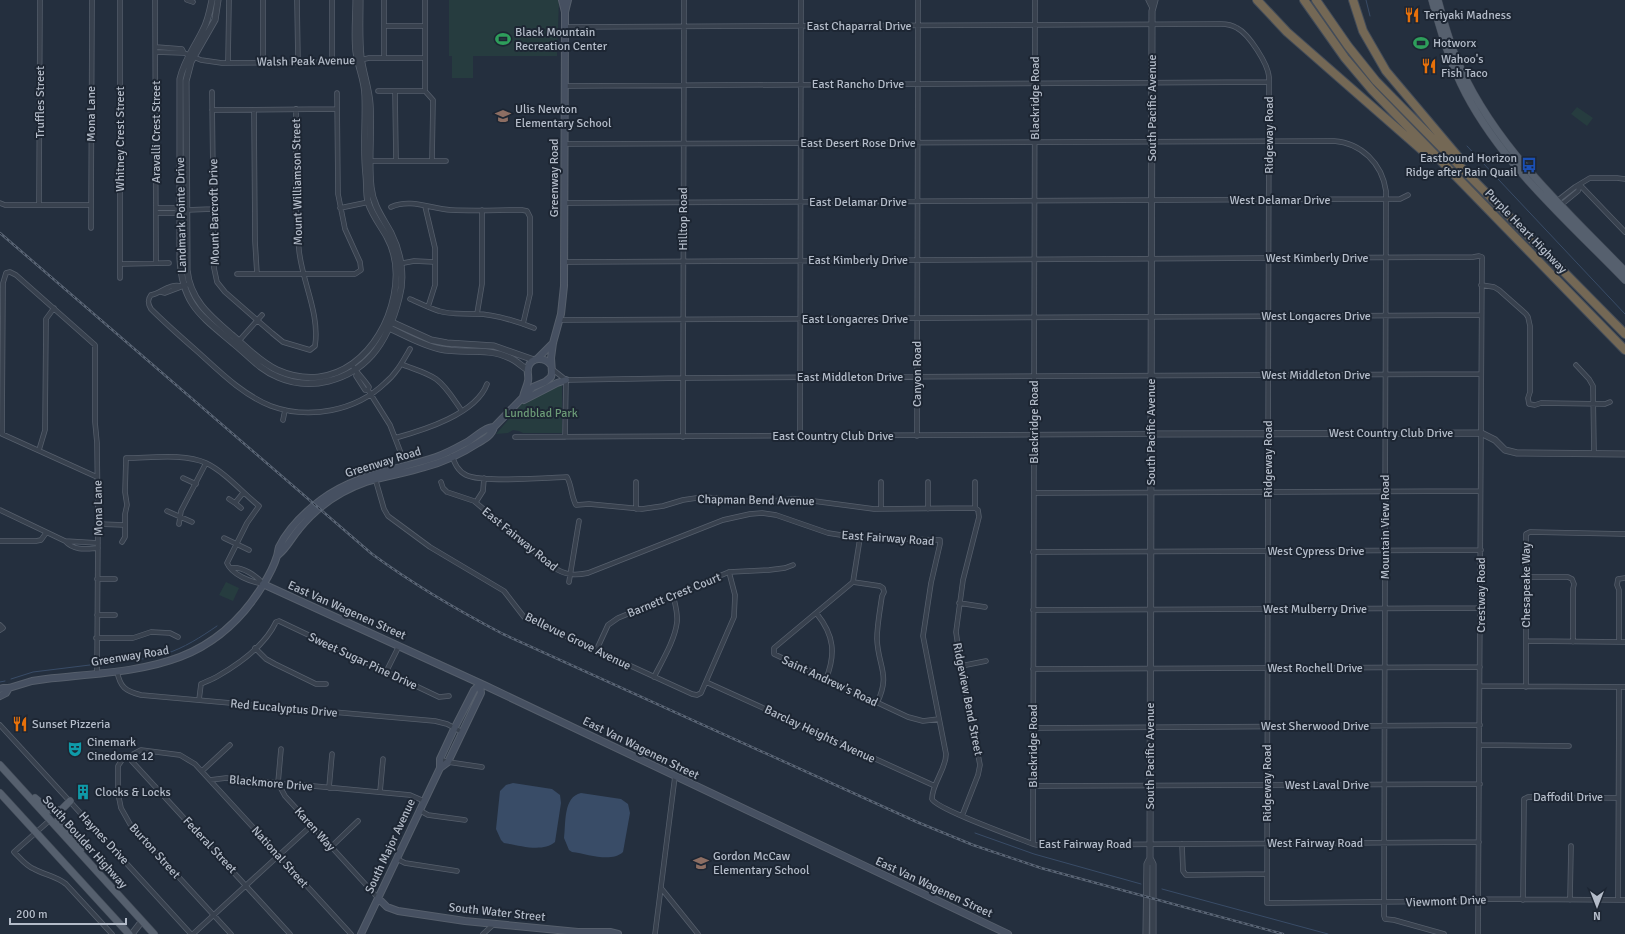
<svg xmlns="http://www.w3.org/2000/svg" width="1625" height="934" font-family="Signika,sans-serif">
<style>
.green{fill:#263c3f}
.water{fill:#394c67}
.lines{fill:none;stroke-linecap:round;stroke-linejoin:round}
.stream{stroke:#394c67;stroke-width:1}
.minor-casing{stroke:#565f6c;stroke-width:5.5}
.tertiary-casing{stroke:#565f6c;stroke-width:7}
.secondary-casing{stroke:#565f6c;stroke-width:8}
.primary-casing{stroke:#414a57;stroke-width:8}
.motorway-casing{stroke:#434c59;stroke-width:10}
.minor{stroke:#38414e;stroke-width:4}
.tertiary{stroke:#38414e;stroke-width:5.5}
.secondary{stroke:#465061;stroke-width:6}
.primary{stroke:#56606e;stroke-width:7}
.motorway{stroke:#746855;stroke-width:8}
.rail-casing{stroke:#5a6575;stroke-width:2.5}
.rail{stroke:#1d2633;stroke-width:1;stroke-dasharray:3;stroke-linecap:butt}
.labels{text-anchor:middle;stroke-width:4;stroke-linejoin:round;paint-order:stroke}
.poi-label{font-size:12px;fill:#b4bcc9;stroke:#1d2633;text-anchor:start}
.street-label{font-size:12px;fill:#b4bcc9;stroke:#1d2633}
.park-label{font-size:12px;fill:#6b9a76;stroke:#1d2633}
</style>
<rect width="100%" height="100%" fill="#242f3e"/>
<!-- green -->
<path class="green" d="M449,0H559L557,56H473V78H452V56H449Z
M1577,107L1593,118L1587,126L1571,114Z
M544,378L560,382L562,384V433H523L519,431L513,430L508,433L496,434Z
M226,582L239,588L233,601L219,595Z"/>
<!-- water -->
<path class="water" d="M513,783L552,789L560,795L561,803L555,842C542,853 519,845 504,843L501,840L496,829L500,791L506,785Z
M581,793L621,799L628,804L630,813L623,852C611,863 588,854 572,852L569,850L564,838C566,823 563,797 581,793Z"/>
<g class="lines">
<!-- stream -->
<path class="stream" d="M1366,0L1370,16
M1467,146L1625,314
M103,664C123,661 145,660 165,654C184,648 201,637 217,626
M11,679L33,672L90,665
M0,682L5,681
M975,833L1034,854L1141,884
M1162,889L1328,934"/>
<defs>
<path id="minor" d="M120,0V278
M155,0L156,263
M187,0L193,2
M263,0V63
M297,0L298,62
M384,0V58
M425,0V91L433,100L432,161
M384,26H425
M565,27L1221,24C1227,24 1232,25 1237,28C1249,34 1268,64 1269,77L1267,903L1475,901L1479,899L1625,900
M156,47L182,49L184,53
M156,52L184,53L201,60L222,63L351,62L369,58H425
M332,62V0
M228,63L229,0
M565,86L1269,82
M378,91H425
M395,91L396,161
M212,92L214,268L217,282L225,292L272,333L283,342L310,350L315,346C320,313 302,282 299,250C294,204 296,156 296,109
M212,110L337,109
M254,110L255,241L257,274
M565,144L1334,141C1361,143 1382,163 1386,191L1384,916L1385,919L1394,920L1444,934
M368,161H446
M1580,185L1625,232
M1557,201L1575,187L1590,178H1617L1625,179
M0,203L5,205H91
M565,203L1400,199L1408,195
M39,205L40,0
M1561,205L1578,191L1580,185
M425,206L435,248V285L428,307
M391,207C411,198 431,209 451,210C475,211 499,210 522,210L527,211L530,217V294L523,324
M156,208H175L180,211
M340,208L369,202
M156,213H175L186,210L213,209
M91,228L92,0
M564,262L1473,257L1479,256L1482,257L1478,934
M120,264L169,263
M398,264L414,261L435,262
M237,274H355L361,270L360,262L345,229L338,194L337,93
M1481,285L1494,287L1499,290L1526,314L1528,317L1530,326V392L1528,398L1529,404L1535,405L1541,403L1605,404L1610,402
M181,286C170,283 161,293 151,295C147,300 148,304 151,309C166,324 182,338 198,352C220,372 243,395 271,406C309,420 356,411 385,383C396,374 403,361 410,349
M161,292L165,293L189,284
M410,299C420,303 429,308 439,311C451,315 464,313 476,314C496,314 516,321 534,328
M477,314L482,284V210
M559,320L1481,315
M237,343L262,315
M401,364C413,369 426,372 436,379C447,387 454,400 462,411
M352,365C357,373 364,379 369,387L368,390
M1576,365L1589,379L1593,386L1594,454
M552,369L566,380L683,378L1481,374
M357,373L356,376L365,390H368L390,425L402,456
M283,420L285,410
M800,436L801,0
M917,436L918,0
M515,437L1151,434
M565,437L566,380
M683,437L684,0
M395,438C424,430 476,414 487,384
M39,450L45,430L46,319L54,308
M452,456C455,464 458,471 466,475C482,483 546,478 567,477C572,486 571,496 576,505L589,504L642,509L663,506L683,500L703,497L762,502L792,499L806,500L874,509L975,508L978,510L979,517L963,580L956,632L961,666L980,765L978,775L962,816
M183,478L196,484
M375,478L384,509L388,516L430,547L504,591L524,617L692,694L697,695L701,693L734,617L735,595L729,572
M441,482L443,488L447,492L474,501L553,567C565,575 574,576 588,573L723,520L750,514L762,513L776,515L828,533L860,538L940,540V544L931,583L923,636L946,754C946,770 932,783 932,799C936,809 1018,838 1033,844L1037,845L1479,842
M636,482V509
M881,482V509
M975,482V508
M1034,493L1480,491
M229,499L235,503
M476,502L483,491L484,478
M241,508L235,503L243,493
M928,509V482
M0,510L65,541L98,543
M167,511L192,522
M98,524L125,525
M179,524L181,511L206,463
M224,538L249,550
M860,538L853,582L774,648V654L908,717L923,721L939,719
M0,541H36L41,540L46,533
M65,541C74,551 86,549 98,548
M122,542L125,537V514L127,505L125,492L126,458C150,458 184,453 206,463C225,472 243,493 259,506L247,523L227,563C232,575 251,582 263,584
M1033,552L1481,550
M231,568C242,566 257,576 263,584
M1527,577H1568L1572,579L1574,584L1573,589V642
M97,579H115
M569,582L579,521
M853,582L880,586L883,588L884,592L882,596C880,610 877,625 877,639C878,667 891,674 877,703
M959,603L985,607
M1033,610L1480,608
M817,614C834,635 836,654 826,679
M97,615H115
M0,625L3,628L0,630
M96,638H133L151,632L170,633L178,637
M1526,641L1625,642
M1619,642V590L1617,585L1618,579L1625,578
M255,648L266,659L275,664L316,684H326
M596,651L608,625L618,618L729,572L769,570L785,568L793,565
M961,666L986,661
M1033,669L1480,667
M117,671C120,687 125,691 141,695L435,721L447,724L462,732
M386,672L399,646
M97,673L98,524L97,443L95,422V345L16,275L10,272L6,273L3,283L2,434L97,477
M654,677C662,661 675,640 677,622C678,613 675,604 673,595
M706,682L935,786
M1480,686L1625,687
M1526,687V534L1530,532L1625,534
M199,700L201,684C207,681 213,679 218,676C239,664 265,645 276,622L279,621L439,697L449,696
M0,725L191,934
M1033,728L1480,725
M1480,745L1569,746
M281,749L278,783L285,796L378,898
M128,757L290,934
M440,759L448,762L482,767
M202,771L230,745
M210,780L226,778L410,795L424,801
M1033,786L1480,784
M329,788L332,754
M380,792L383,759
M419,810L428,815L465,820
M50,820L14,852C20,858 26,866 34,869C45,875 56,876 66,884L112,934
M1033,844L1035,0
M1182,844L1183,871L1186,875L1267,874
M331,847L358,821
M397,859L405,863L457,871
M661,888L698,934
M1523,900L1524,799L1528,797L1618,798
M1570,900L1571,846
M1618,900L1619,687
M193,934L312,825
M231,934L130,824L121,808L118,793V766L122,760L141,750L180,755L195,764L351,934
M483,934L494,924
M655,934L675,776"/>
<path id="tertiary" d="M212,0C210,10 208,21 203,30C195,47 184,60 180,79V258C182,304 200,315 233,343C248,355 260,370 278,377C310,391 349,381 372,355C385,340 394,318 399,298C405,277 401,253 391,233C383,218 373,206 371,187C368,160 372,132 370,104C369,88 363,73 361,57C359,39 360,19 360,0
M218,0L215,20L191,62L186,81L187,270C190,300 210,316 232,335C246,347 260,362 277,370C335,396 383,351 394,296C398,276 397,255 387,237C381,226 372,215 368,202C366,193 367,184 366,175C363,149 366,122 365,96C365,81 358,67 356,52C354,35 356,17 356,0
M1149,0L1152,6
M389,321L431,340L447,343L494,346L534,360
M385,326C403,334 421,345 440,349C463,354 487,347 510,358C517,361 521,366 528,370
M1151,434L1481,433L1495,440L1505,450L1517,453L1625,454
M1150,858L1153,864V934
M132,934L142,921
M1146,934L1147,864L1150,858L1152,11L1155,0"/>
<path id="secondary" d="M565,12L568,0
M537,359L553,343
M523,397C524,391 527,387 528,381C529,377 527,372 528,368C531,356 545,357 551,365
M524,400L557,383L566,380
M278,555C287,548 292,537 299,529C316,508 340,491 366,482C385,476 406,473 425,467C444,462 461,454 478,443C485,439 492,435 494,427L533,387L545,382L551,377L552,373L551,358L553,343L561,314L564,286L565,27V12L562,0
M263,584L486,686L1008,934
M0,689L3,688H9L32,681L46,679C137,669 210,672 263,585C268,577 274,566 277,556C278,553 278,550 279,547C288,529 305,512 321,500C355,474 397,470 436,457C448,453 458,447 469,441C476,436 486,427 494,427
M0,696L6,693L9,688
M440,768L448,762L481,693L480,684
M378,898L387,907L398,911L465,921L578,932H610L618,934
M361,934L440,768V759L454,729L474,690L480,684"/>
<path id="primary" d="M1432,0C1441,32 1450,64 1466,94C1504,166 1569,222 1625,280
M1438,0C1443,19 1448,37 1455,55C1490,142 1561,205 1625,271
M0,765L154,934
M0,793L129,934
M35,798L49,810H61
M70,801L61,810L58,820L81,849"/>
<path id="motorway" d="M1257,0L1287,32L1432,159
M1304,0L1345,58L1372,90L1625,350
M1316,0L1348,46L1376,81L1625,334
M1353,0L1363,31L1386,71L1461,160"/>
</defs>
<!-- minor casing -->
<use href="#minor" class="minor-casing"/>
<!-- tertiary casing -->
<use href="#tertiary" class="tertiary-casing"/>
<!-- secondary casing -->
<use href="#secondary" class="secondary-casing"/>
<!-- primary casing -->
<use href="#primary" class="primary-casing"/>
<!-- motorway casing -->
<use href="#motorway" class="motorway-casing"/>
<!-- minor -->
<use href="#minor" class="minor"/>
<!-- tertiary -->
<use href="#tertiary" class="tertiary"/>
<!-- secondary -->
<use href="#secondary" class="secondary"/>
<!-- primary -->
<use href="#primary" class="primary"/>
<!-- motorway -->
<use href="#motorway" class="motorway"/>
<defs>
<path id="rail" d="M0,233L372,554C413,584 457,610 503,634L917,822L973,845L1041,868L1283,934"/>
</defs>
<!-- rail casing -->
<use href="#rail" class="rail-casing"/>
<!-- rail -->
<use href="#rail" class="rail"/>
</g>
<!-- icons -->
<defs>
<symbol id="restaurant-bare" viewBox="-9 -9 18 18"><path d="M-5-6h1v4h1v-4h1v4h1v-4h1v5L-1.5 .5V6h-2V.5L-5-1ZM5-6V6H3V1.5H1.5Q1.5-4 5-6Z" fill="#e8710a" stroke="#1d2633" stroke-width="2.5" paint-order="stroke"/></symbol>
<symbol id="stadium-bare" viewBox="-9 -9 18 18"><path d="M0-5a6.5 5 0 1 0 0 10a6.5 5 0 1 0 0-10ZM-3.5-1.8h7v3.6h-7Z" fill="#2e9e5b" stroke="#1d2633" stroke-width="2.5" paint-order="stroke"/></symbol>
<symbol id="school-bare" viewBox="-9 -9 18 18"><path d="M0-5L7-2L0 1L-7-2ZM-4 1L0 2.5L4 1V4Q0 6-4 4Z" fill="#8d6e63" stroke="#1d2633" stroke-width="2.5" paint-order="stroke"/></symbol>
<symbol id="bus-bare" viewBox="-9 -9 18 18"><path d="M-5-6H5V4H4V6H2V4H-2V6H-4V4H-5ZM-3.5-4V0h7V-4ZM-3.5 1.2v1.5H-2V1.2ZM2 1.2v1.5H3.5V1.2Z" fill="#1a4fb4" stroke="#1d2633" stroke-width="2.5" paint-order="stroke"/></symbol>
<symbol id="theatre-bare" viewBox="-9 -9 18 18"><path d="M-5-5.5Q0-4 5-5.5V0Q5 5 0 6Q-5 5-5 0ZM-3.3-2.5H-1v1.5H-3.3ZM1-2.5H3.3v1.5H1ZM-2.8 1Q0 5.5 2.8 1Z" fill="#0f9aa8" stroke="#1d2633" stroke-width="2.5" paint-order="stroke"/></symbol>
<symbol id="building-bare" viewBox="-9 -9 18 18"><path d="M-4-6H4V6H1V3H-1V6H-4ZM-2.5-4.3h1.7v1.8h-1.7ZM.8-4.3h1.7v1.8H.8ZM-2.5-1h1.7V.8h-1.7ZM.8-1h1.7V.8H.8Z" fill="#0f9aa8" stroke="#1d2633" stroke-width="2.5" paint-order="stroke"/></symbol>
</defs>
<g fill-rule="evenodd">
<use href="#restaurant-bare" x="1401" y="4" width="22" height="22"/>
<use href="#stadium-bare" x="492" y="28" width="22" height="22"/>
<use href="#stadium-bare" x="1410" y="32" width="22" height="22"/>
<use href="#restaurant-bare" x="1418" y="55" width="22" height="22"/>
<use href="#school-bare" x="492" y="105" width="22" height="22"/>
<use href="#bus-bare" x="1518" y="154" width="22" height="22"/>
<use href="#restaurant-bare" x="9" y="713" width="22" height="22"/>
<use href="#theatre-bare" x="64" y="738" width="22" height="22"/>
<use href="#building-bare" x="72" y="781" width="22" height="22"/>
<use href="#school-bare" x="690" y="852" width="22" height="22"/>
</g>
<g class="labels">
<!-- poi labels -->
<g class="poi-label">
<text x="1424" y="19">Teriyaki Madness</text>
<text x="515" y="36">Black Mountain<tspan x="515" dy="14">Recreation Center</tspan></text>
<text x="1433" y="47">Hotworx</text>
<text x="1441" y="63">Wahoo's<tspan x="1441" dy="14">Fish Taco</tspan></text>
<text x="515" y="113">Ulis Newton<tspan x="515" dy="14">Elementary School</tspan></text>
<text x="1517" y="162" text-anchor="end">Eastbound Horizon<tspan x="1517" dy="14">Ridge after Rain Quail</tspan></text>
<text x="32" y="728">Sunset Pizzeria</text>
<text x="87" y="746">Cinemark<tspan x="87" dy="14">Cinedome 12</tspan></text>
<text x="95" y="796">Clocks &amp; Locks</text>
<text x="713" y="860">Gordon McCaw<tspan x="713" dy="14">Elementary School</tspan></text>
</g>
<!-- street labels -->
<g class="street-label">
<text x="859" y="30">East Chaparral Drive</text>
<text transform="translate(306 61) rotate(-1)" y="4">Walsh Peak Avenue</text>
<text x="858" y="88">East Rancho Drive</text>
<text transform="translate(1035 98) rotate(-90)" y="4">Blackridge Road</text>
<text transform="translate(40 102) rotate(-90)" y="4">Truffles Street</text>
<text transform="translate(1152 108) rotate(-90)" y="4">South Pacific Avenue</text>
<text transform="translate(91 114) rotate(-90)" y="4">Mona Lane</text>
<text transform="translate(156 132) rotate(-90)" y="4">Aravalli Crest Street</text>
<text transform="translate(1269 135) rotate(-90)" y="4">Ridgeway Road</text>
<text transform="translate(120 139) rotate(-90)" y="4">Whitney Crest Street</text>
<text x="858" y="147">East Desert Rose Drive</text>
<text transform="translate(554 178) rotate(-90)" y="4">Greenway Road</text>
<text transform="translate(297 182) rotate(-91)" y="4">Mount Williamson Street</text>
<text x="1280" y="204">West Delamar Drive</text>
<text x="858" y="206">East Delamar Drive</text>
<text transform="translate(214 212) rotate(-91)" y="4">Mount Barcroft Drive</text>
<text transform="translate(181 215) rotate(-91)" y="4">Landmark Pointe Drive</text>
<text transform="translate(683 219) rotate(-90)" y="4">Hilltop Road</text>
<text transform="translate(1526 231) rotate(46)" y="4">Purple Heart Highway</text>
<text x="1317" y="262">West Kimberly Drive</text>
<text x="858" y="264">East Kimberly Drive</text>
<text x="1316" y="320">West Longacres Drive</text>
<text x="855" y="323">East Longacres Drive</text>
<text transform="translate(917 374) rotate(-90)" y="4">Canyon Road</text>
<text x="1316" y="379">West Middleton Drive</text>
<text x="850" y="381">East Middleton Drive</text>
<text transform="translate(1034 422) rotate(-90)" y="4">Blackridge Road</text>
<text transform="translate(1151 432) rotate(-90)" y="4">South Pacific Avenue</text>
<text x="1391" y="437">West Country Club Drive</text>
<text x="833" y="440">East Country Club Drive</text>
<text transform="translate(1268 459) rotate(-90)" y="4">Ridgeway Road</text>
<text transform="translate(383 462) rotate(-17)" y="4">Greenway Road</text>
<text transform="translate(756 500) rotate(1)" y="4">Chapman Bend Avenue</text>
<text transform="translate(98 508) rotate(-91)" y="4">Mona Lane</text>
<text transform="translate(1385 527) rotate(-90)" y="4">Mountain View Road</text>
<text transform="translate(888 538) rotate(4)" y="4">East Fairway Road</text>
<text transform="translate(520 539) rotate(39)" y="4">East Fairway Road</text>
<text x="1316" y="555">West Cypress Drive</text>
<text transform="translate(1526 585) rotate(-90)" y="4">Chesapeake Way</text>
<text transform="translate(674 595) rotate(-22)" y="4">Barnett Crest Court</text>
<text transform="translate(1481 595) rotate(-90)" y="4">Crestway Road</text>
<text x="1315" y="613">West Mulberry Drive</text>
<text transform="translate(347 610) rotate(24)" y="4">East Van Wagenen Street</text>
<text transform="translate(578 641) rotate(26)" y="4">Bellevue Grove Avenue</text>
<text transform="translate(130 656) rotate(-9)" y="4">Greenway Road</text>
<text transform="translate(363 661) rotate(25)" y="4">Sweet Sugar Pine Drive</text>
<text x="1315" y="672">West Rochell Drive</text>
<text transform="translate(830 681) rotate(25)" y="4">Saint Andrew's Road</text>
<text transform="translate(968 699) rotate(79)" y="4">Ridgeview Bend Street</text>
<text transform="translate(284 708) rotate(5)" y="4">Red Eucalyptus Drive</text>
<text x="1315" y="730">West Sherwood Drive</text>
<text transform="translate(820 734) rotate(25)" y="4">Barclay Heights Avenue</text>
<text transform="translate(1033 746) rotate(-90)" y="4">Blackridge Road</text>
<text transform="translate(641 748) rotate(26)" y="4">East Van Wagenen Street</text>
<text transform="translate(1150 756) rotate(-90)" y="4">South Pacific Avenue</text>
<text transform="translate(271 783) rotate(5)" y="4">Blackmore Drive</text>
<text transform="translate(1267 783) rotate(-90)" y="4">Ridgeway Road</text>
<text x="1327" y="789">West Laval Drive</text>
<text x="1568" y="801">Daffodil Drive</text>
<text transform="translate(315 829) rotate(48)" y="4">Karen Way</text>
<text transform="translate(104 838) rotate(47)" y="4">Haynes Drive</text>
<text transform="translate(85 842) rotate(48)" y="4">South Boulder Highway</text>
<text x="1315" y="847">West Fairway Road</text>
<text x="1085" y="848">East Fairway Road</text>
<text transform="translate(210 845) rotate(47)" y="4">Federal Street</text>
<text transform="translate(390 846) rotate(-65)" y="4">South Major Avenue</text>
<text transform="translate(155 851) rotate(48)" y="4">Burton Street</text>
<text transform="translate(280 857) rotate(48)" y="4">National Street</text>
<text transform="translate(934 887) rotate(25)" y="4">East Van Wagenen Street</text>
<text transform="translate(1446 901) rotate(-2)" y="4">Viewmont Drive</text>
<text transform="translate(497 912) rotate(6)" y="4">South Water Street</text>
</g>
<!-- park labels -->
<g class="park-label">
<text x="541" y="417">Lundblad Park</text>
</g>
</g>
<!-- north arrow -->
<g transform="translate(1597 906) rotate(180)" stroke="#1d2633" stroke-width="3" paint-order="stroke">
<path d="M0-3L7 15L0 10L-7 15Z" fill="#b4bcc9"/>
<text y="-6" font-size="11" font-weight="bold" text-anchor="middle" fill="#b4bcc9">N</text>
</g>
<!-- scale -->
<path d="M10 918v6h116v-6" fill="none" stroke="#b4bcc9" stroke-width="2"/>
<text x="16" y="918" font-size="12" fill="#b4bcc9" stroke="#1d2633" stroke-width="3" paint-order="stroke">200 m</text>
</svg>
